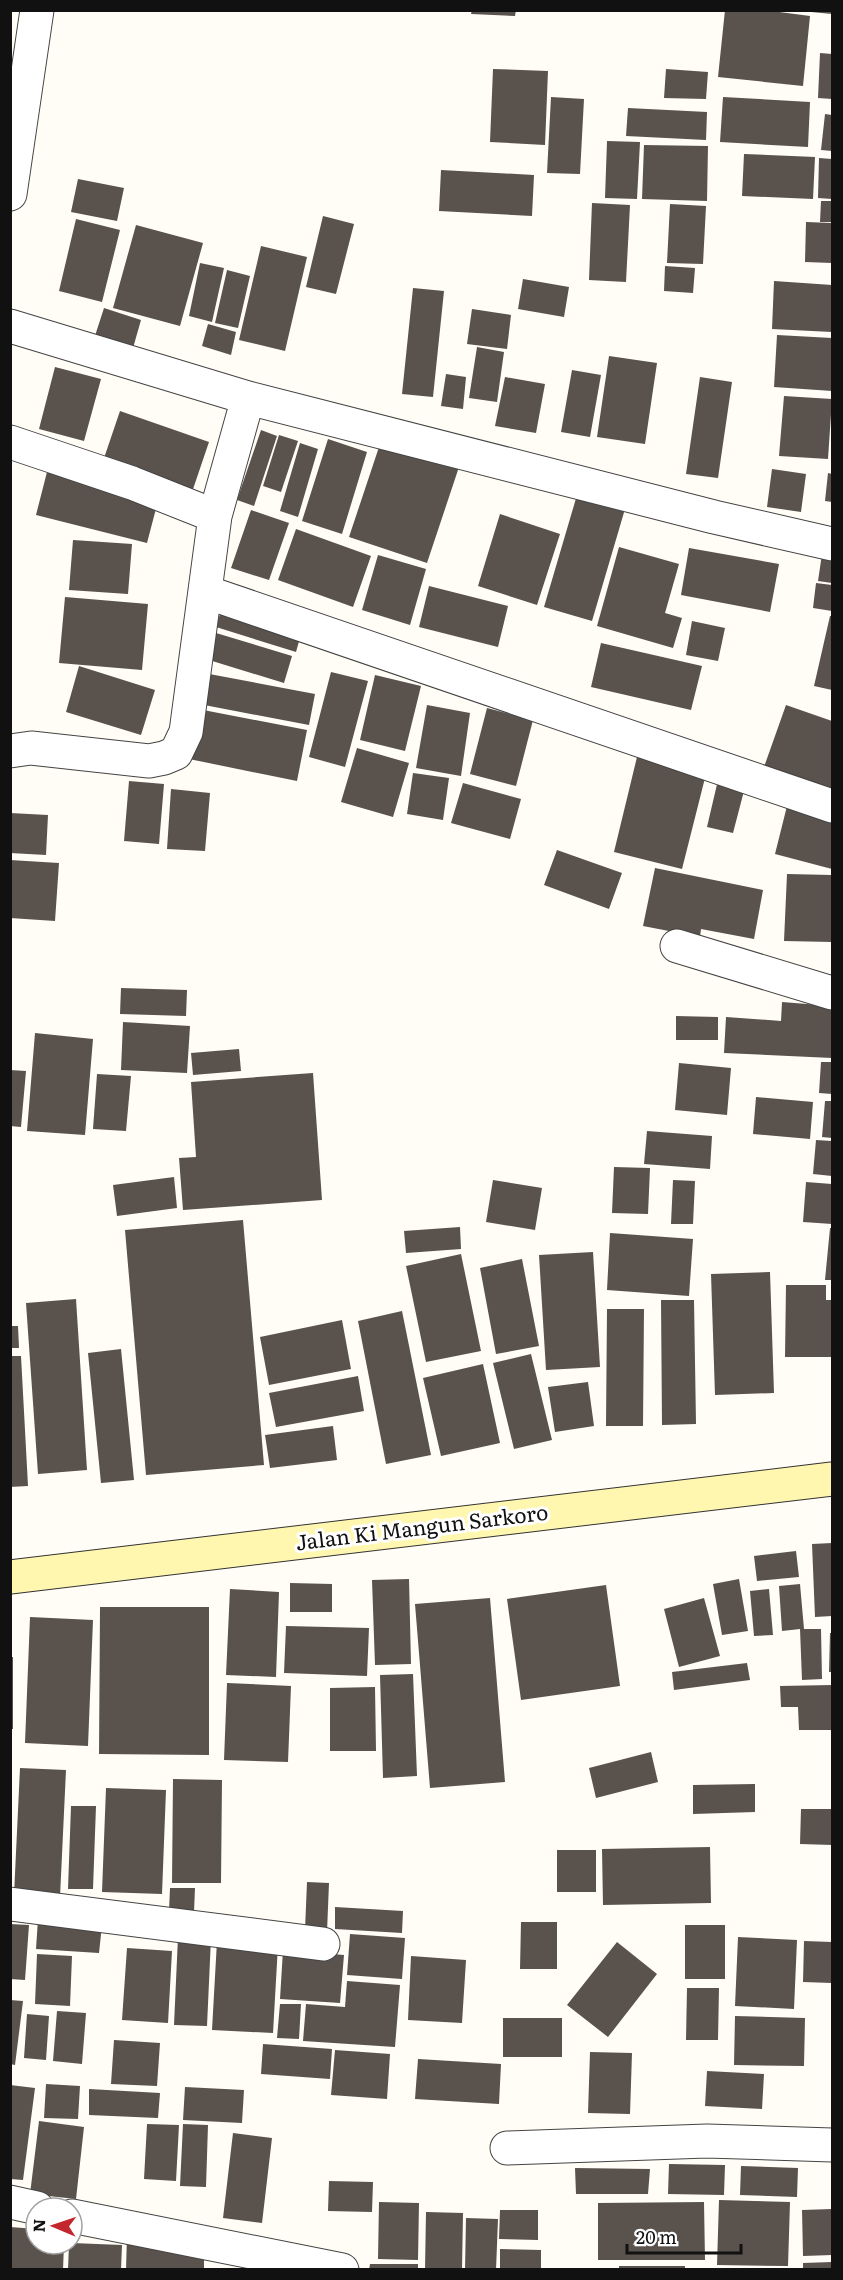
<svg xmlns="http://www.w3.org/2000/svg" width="843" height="2280" font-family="Literata,serif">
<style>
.building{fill:#5a524d}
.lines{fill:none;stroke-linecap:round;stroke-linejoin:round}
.minor-casing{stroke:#444;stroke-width:35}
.secondary-casing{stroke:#333;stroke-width:35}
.minor{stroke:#fff;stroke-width:33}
.secondary{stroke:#fff6b0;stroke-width:33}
.labels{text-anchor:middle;stroke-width:6;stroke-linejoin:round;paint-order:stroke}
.street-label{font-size:21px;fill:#111;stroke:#fff}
</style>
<rect width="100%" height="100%" fill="#fffdf5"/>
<!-- building -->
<path class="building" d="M472,10H516L515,16L471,14Z
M725,10H764L810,16L803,86L718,77Z
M811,10H832V14L811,12Z
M820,53L832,54V99L818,98Z
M493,69L548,71L545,145L490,142Z
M666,69L708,72L706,99L664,98Z
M551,97L584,99L580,174L547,173Z
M723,97L810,102L808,147L720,142Z
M628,108L707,112L706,140L626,136Z
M825,114L832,115V151L821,150Z
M607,141L640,142L637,199L605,198Z
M644,145L708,146L707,201L642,199Z
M744,154L815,157L813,199L742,196Z
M819,158L832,159V199L818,198Z
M441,170L534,175L532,216L439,211Z
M78,179L124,188L117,221L71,212Z
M821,201H832V222H820Z
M592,203L630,205L626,282L589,280Z
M670,204L706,206L703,264L667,263Z
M323,216L354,224L336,294L306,287Z
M76,219L120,230L102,302L59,291Z
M806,222L832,223V263L805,262Z
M136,225L203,243L180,326L113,308Z
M261,246L307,257L285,351L239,340Z
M200,263L224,268L212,322L189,316Z
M665,266L695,268L693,293L664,291Z
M227,270L250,276L238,328L215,323Z
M523,279L569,287L564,317L518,309Z
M774,281L832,285V332L772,329Z
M413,288L444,291L433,397L402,394Z
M104,308L141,320L131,355L93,342Z
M472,309L511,315L507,349L467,344Z
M208,324L236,332L231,355L202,346Z
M777,335L832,338V391L774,387Z
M477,347L504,352L497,402L469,398Z
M609,356L657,363L645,444L597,437Z
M55,367L101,379L84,441L39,429Z
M572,370L601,375L590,437L561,432Z
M446,374L466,377L463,409L441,406Z
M505,377L545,384L536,433L495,426Z
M700,377L732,382L718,478L686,474Z
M784,396L832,399L828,459L779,456Z
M120,411L209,442L191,495L102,464Z
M261,430L277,436L254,506L237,500Z
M279,435L298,441L281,492L263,486Z
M328,439L367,452L342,534L302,521Z
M381,441L459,467L427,563L349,537Z
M300,443L318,449L298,517L280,511Z
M772,469L806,474L801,512L767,507Z
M47,472L158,501L147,543L36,515Z
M828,473L832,474V502L825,501Z
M577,495L625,509L592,621L544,607Z
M251,510L289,523L269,580L231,568Z
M500,514L560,534L537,605L478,586Z
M296,529L371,556L353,607L278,580Z
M73,540L132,544L128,594L69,590Z
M619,547L679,564L665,613L682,618L673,648L597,626Z
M689,548L779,564L770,612L681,595Z
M822,554L832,556V583L818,581Z
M378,555L426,569L410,625L362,610Z
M816,583L832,585V611L813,608Z
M429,586L508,606L498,647L419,627Z
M65,597L148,604L142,670L59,663Z
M224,601L303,627L296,652L216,627Z
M830,616H832V690L814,686Z
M692,621L725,628L718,661L686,655Z
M216,633L292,656L284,683L209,660Z
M601,643L702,666L691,710L591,687Z
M79,666L155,690L141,735L66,712Z
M331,672L368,681L345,767L309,757Z
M204,673L315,694L309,725L199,704Z
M375,675L421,686L405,751L360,740Z
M427,705L470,713L461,776L416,768Z
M786,705L832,721V791L764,767Z
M487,708L533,720L516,786L470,774Z
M198,709L307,730L297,781L189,759Z
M357,748L409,763L393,817L341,802Z
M637,757L706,774L682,869L614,852Z
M413,773L449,778L443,820L407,814Z
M718,780L745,787L733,833L707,827Z
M129,781L164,784L159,844L124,841Z
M463,783L521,799L510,839L451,823Z
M171,789L210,793L205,851L167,849Z
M787,806L832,818V869L775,854Z
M10,813L48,815L46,855L10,853Z
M557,850L622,873L609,909L544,885Z
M10,860L59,863L55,921L10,918Z
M655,868L763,890L754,939L701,929L700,937L643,926Z
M787,874L832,875V942L784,941Z
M121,988L187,990L186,1016L120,1014Z
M782,1002L832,1006V1058L724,1053L726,1017L781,1021Z
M676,1016L718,1017V1040H676Z
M123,1022L190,1026L187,1073L121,1070Z
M35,1033L93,1039L85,1135L27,1131Z
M239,1049L241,1071L193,1075L191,1053Z
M821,1062H832V1094L819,1093Z
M679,1063L731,1068L727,1115L675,1110Z
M10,1070L26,1071L21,1127L10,1126Z
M313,1073L322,1200L183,1210L179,1158L196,1157L191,1082Z
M97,1074L131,1076L126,1131L93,1129Z
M756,1097L813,1102L810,1139L753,1134Z
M825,1101H832V1138L822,1137Z
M647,1131L712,1136L710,1169L644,1164Z
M816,1140L832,1141V1176L813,1174Z
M614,1167L650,1168L648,1214L612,1213Z
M174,1177L177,1208L117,1216L113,1185Z
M493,1180L542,1188L535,1230L486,1222Z
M673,1180L695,1181L693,1224H671Z
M806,1182L832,1184V1224L803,1222Z
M243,1220L264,1465L146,1475L125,1230Z
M460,1227L461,1249L406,1253L404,1231Z
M830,1228H832V1280H825Z
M610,1233L693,1239L689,1296L607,1290Z
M593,1252L600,1367L546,1370L539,1255Z
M461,1254L481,1351L426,1362L406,1266Z
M522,1259L539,1346L496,1354L480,1268Z
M770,1272L774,1393L715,1395L711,1274Z
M786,1285H826V1300H832V1357H785Z
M76,1299L87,1470L38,1474L26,1303Z
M661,1300H694L696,1424L662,1425Z
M607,1309H644L643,1426H606Z
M402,1311L431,1455L386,1464L358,1321Z
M342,1320L351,1369L269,1385L260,1337Z
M10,1326H18L19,1348H10Z
M121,1349L134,1480L101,1483L88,1353Z
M531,1354L552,1440L514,1449L493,1363Z
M10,1356H21L28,1486L10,1487Z
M483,1364L500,1443L441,1456L423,1378Z
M358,1376L364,1411L276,1427L269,1393Z
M588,1382L594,1426L555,1432L548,1387Z
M333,1426L337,1460L270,1468L265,1435Z
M832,1543V1616L815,1617L812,1544Z
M796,1551L799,1577L757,1581L754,1556Z
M409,1579L411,1664L375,1665L372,1580Z
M739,1579L748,1631L722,1635L713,1584Z
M290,1583L332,1584V1612H290Z
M800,1584L804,1629H821L822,1679L802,1680L800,1629L782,1631L779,1586Z
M606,1585L620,1686L521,1700L507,1599Z
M230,1589L279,1592L276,1677L226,1675Z
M769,1589L773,1635L754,1636L750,1591Z
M490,1598L505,1782L430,1788L415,1604Z
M704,1598L720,1656L679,1667L664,1609Z
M100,1607H209V1755L99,1754Z
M30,1617L93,1620L88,1746L25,1743Z
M286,1626L369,1628L367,1676L284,1673Z
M830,1633H832V1672H829Z
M10,1657H13V1729H10Z
M747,1663L750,1680L674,1690L672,1672Z
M413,1674L417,1776L383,1778L380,1675Z
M227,1683L291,1686L288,1762L224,1760Z
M832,1685V1730H799L798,1707H781L780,1686Z
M375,1687L376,1751H330V1688Z
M651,1752L658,1782L596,1798L589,1768Z
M20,1768L66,1770L60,1897L14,1895Z
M173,1779L222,1780L221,1883H172Z
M755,1784V1812L693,1814V1785Z
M106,1788L166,1790L162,1894L102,1892Z
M71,1806H96L93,1889H68Z
M801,1809H832V1845L800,1844Z
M710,1847L711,1903L603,1905L602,1849Z
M557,1850H596V1892H557Z
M307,1882L329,1883L327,1932L305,1930Z
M170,1888H195L194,1912L169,1911Z
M335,1907L403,1911L402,1933L335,1929Z
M38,1919L102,1925L99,1953L36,1949Z
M521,1922H557V1969H520Z
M10,1924L29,1925L25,1980L10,1979Z
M685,1925H725V1979H685Z
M350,1934L405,1938L402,1979L347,1975Z
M178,1937L211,1938L207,2026L174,2025Z
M738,1937L797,1940L794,2009L735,2006Z
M217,1941L278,1945L273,2033L212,2030Z
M804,1941L832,1942V1983L803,1982Z
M617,1942L657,1974L608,2037L567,2005Z
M127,1948L172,1951L168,2023L122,2020Z
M283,1950L344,1955L340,2003L280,1999Z
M37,1954L72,1956L70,2006L35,2004Z
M411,1956L466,1960L462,2023L408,2020Z
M347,1981L400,1985L395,2047L303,2041L306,2004L345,2007Z
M687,1988H719L718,2040H686Z
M10,2000L23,2001L15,2065L10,2064Z
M280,2004H301L299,2039L277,2038Z
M57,2011L86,2013L82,2064L53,2061Z
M27,2014L49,2016L46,2060L24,2058Z
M735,2016L805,2018L804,2066L734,2065Z
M503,2018H562V2057H503Z
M114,2040L160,2043L157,2086L111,2084Z
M263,2044L332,2049L330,2079L261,2074Z
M335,2050L390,2054L387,2099L331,2095Z
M590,2052L632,2053L630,2114L588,2113Z
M418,2059L501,2064L499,2104L415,2099Z
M707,2071L764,2074L762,2109L705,2106Z
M46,2084L80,2086L78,2119L44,2118Z
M10,2085L35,2088L23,2180L10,2179Z
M185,2087L244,2090L242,2123L183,2120Z
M89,2089L160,2093L158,2118L89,2115Z
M39,2121L84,2127L76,2199L30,2194Z
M147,2124L179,2125L176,2181L144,2179Z
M183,2124L208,2125L206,2187L180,2186Z
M233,2133L272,2138L262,2223L223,2218Z
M669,2164L725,2165L724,2195L668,2194Z
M741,2166L798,2168L797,2197L740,2195Z
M575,2168L650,2169L648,2194H576Z
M329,2181L373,2182L372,2212L328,2211Z
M719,2200L790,2202L788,2266L717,2265Z
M379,2202L419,2203L418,2260L378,2259Z
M704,2202L705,2260H598V2203Z
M832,2209V2255L803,2256L802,2210Z
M500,2210H538V2240L499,2239Z
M426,2212L463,2213L462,2270H425Z
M466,2218L498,2219L496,2270H465Z
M10,2227L36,2229V2244H64L63,2270H10Z
M127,2235L204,2257V2270H126Z
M72,2243L122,2245L121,2270H68L69,2244Z
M500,2249L541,2250V2270H500Z
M832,2262V2270H803V2263Z
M370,2264H418V2270H369Z
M619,2266H685V2270H619Z"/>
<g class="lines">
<defs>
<path id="minor" d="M10,194L37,10
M10,326L248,398L714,517L832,544
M10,442L132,483L215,516
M206,592L832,806
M10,751L31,748L149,761L164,758L176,753L186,732L215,516L248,398
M677,946L832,993
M10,1904L323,1944
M507,2148L707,2141L832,2145
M10,2202L37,2208
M72,2216L342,2270"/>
<path id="secondary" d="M10,1577L832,1479"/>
</defs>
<!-- minor casing -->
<use href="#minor" class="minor-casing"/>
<!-- secondary casing -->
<use href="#secondary" class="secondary-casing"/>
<!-- minor -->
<use href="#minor" class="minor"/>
<!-- secondary -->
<use href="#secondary" class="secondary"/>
</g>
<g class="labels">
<!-- street labels -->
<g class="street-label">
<text transform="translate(422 1528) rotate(-7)" y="7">Jalan Ki Mangun Sarkoro</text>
</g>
</g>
<!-- border -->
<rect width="843" height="2280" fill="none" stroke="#111111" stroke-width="24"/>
<!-- north arrow -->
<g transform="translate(54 2226) rotate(272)"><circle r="28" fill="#ffffff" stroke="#a0a0a0" stroke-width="1.5"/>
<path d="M0-4.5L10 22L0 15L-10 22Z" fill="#c4262e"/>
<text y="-9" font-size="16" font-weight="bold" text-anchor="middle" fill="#111111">N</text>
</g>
<!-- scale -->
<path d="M627 2244v9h114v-9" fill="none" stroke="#111111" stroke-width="3"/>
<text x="636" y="2244" font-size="18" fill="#111111" stroke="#ffffff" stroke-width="4.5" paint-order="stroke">20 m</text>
</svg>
